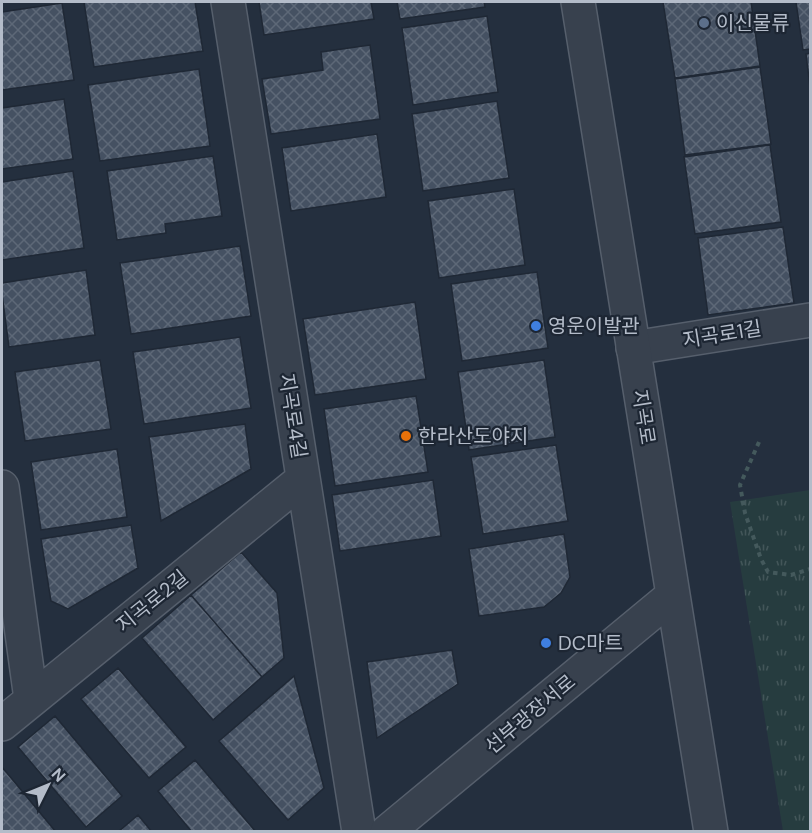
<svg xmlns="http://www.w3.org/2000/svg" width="812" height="833" font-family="'DM Sans','Noto Sans KR',sans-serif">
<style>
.park{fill:url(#park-tufts)}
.building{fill:url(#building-cross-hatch);stroke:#1f2835;stroke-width:1.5}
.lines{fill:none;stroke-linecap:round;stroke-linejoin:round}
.minor-casing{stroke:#565f6c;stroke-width:36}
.tertiary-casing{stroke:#565f6c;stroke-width:36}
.path{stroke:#44595c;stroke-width:4;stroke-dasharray:4.5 4.5;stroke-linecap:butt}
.minor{stroke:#38414e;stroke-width:33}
.tertiary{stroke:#38414e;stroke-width:33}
.service-dot{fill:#5c6f8a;stroke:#1d2633;stroke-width:2}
.shop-dot{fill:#3f7fe0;stroke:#1d2633;stroke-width:2}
.food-dot{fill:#e8710a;stroke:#1d2633;stroke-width:2}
.labels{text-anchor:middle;stroke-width:4.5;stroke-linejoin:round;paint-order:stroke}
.poi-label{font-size:20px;fill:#b4bcc9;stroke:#1d2633;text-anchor:start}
.street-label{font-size:20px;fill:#b4bcc9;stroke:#1d2633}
</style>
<defs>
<pattern id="park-tufts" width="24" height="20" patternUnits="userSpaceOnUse" patternTransform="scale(1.5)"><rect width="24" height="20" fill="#263c3f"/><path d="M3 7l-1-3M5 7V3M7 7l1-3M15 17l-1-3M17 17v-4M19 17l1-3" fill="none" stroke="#435659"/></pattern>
<pattern id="building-cross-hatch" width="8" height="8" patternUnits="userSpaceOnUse" patternTransform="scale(1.5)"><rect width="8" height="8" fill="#455162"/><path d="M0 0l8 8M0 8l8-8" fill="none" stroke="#5d6877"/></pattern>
</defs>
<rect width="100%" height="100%" fill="#242f3e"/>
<!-- park -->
<path class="park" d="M810,490V831H783L730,502Z"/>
<!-- building -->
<path class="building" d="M84,2H195L203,51L94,67Z
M259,2H371L374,19L264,35Z
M397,2H484L485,7L400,19Z
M663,2H751L760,66L675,78Z
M796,2H810V49L803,50Z
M62,3L74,80L2,90V12Z
M487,16L498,92L413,105L402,28Z
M370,45L380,119L271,134L262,79L323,70L321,52Z
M810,53V87L806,54Z
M760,67L771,144L685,155L675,79Z
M199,69L210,146L100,161L88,85Z
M64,99L73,159L2,169V108Z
M497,101L509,178L423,191L412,114Z
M377,134L386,197L291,211L282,148Z
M770,145L781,222L695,234L684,157Z
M213,156L222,216L165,224L166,233L117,240L107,171Z
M73,171L84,248L2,260V182Z
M514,189L525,265L439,278L428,201Z
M783,227L794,303L708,315L698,238Z
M240,246L251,316L131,334L120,263Z
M86,270L95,335L9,347L2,294V283Z
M537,272L548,348L462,361L451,284Z
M415,302L426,379L315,395L303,319Z
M240,337L251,408L144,424L133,352Z
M100,360L111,429L25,441L15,372Z
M544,360L555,437L469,450L458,372Z
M416,396L428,472L335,486L324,409Z
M245,424L251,469L161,521L149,437Z
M556,445L568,521L483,534L471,457Z
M117,449L127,517L41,530L31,462Z
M433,480L441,536L340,551L332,495Z
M131,525L138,568L68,609L51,601L41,539Z
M564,534L570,577L561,593L544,607L479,616L469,549Z
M241,552L277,593L284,658L262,677L191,595Z
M191,595L262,677L213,720L142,638Z
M452,650L458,684L377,738L367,662Z
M118,668L186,747L149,778L81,699Z
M294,676L324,788L288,820L219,741Z
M55,716L122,796L86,827L18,747Z
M195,760L256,832H192L158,791Z
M2,767L56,832H2Z
M138,815L152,832H118Z"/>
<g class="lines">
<defs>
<path id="minor" d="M228,2L359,832
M633,348L810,320
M2,487L31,699
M2,724L303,479"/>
<path id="tertiary" d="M578,2L711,832
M387,832L672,596"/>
</defs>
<!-- minor casing -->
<use href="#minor" class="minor-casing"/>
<!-- tertiary casing -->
<use href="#tertiary" class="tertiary-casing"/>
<!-- path -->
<path class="path" d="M759,442L740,485L745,513L761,559L768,572L791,575L810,569"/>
<!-- minor -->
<use href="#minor" class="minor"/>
<!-- tertiary -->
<use href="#tertiary" class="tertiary"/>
</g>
<!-- markers -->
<circle class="service-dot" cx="704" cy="23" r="6"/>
<g class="shop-dot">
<circle cx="536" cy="326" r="6"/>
<circle cx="546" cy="643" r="6"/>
</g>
<circle class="food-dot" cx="406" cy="436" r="6"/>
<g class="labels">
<!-- poi labels -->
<g class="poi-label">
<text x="716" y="30">이신물류</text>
<text x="548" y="333">영운이발관</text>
<text x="418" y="443">한라산도야지</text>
<text x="558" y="650">DC마트</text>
</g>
<!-- street labels -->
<g class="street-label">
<text transform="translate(722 334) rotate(-9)" y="7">지곡로1길</text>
<text transform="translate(293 416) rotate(81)" y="7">지곡로4길</text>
<text transform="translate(644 417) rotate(81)" y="7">지곡로</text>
<text transform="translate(152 601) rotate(-39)" y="7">지곡로2길</text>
<text transform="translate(530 714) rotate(-40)" y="7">선부광장서로</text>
</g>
</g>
<!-- border -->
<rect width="812" height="833" fill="none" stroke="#b4bcc9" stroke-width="6"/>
<!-- north arrow -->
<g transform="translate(48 785) rotate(47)" stroke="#1d2633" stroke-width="4.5" paint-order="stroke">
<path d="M0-4.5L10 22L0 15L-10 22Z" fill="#b4bcc9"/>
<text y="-9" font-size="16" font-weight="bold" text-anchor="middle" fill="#b4bcc9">N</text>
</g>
</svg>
